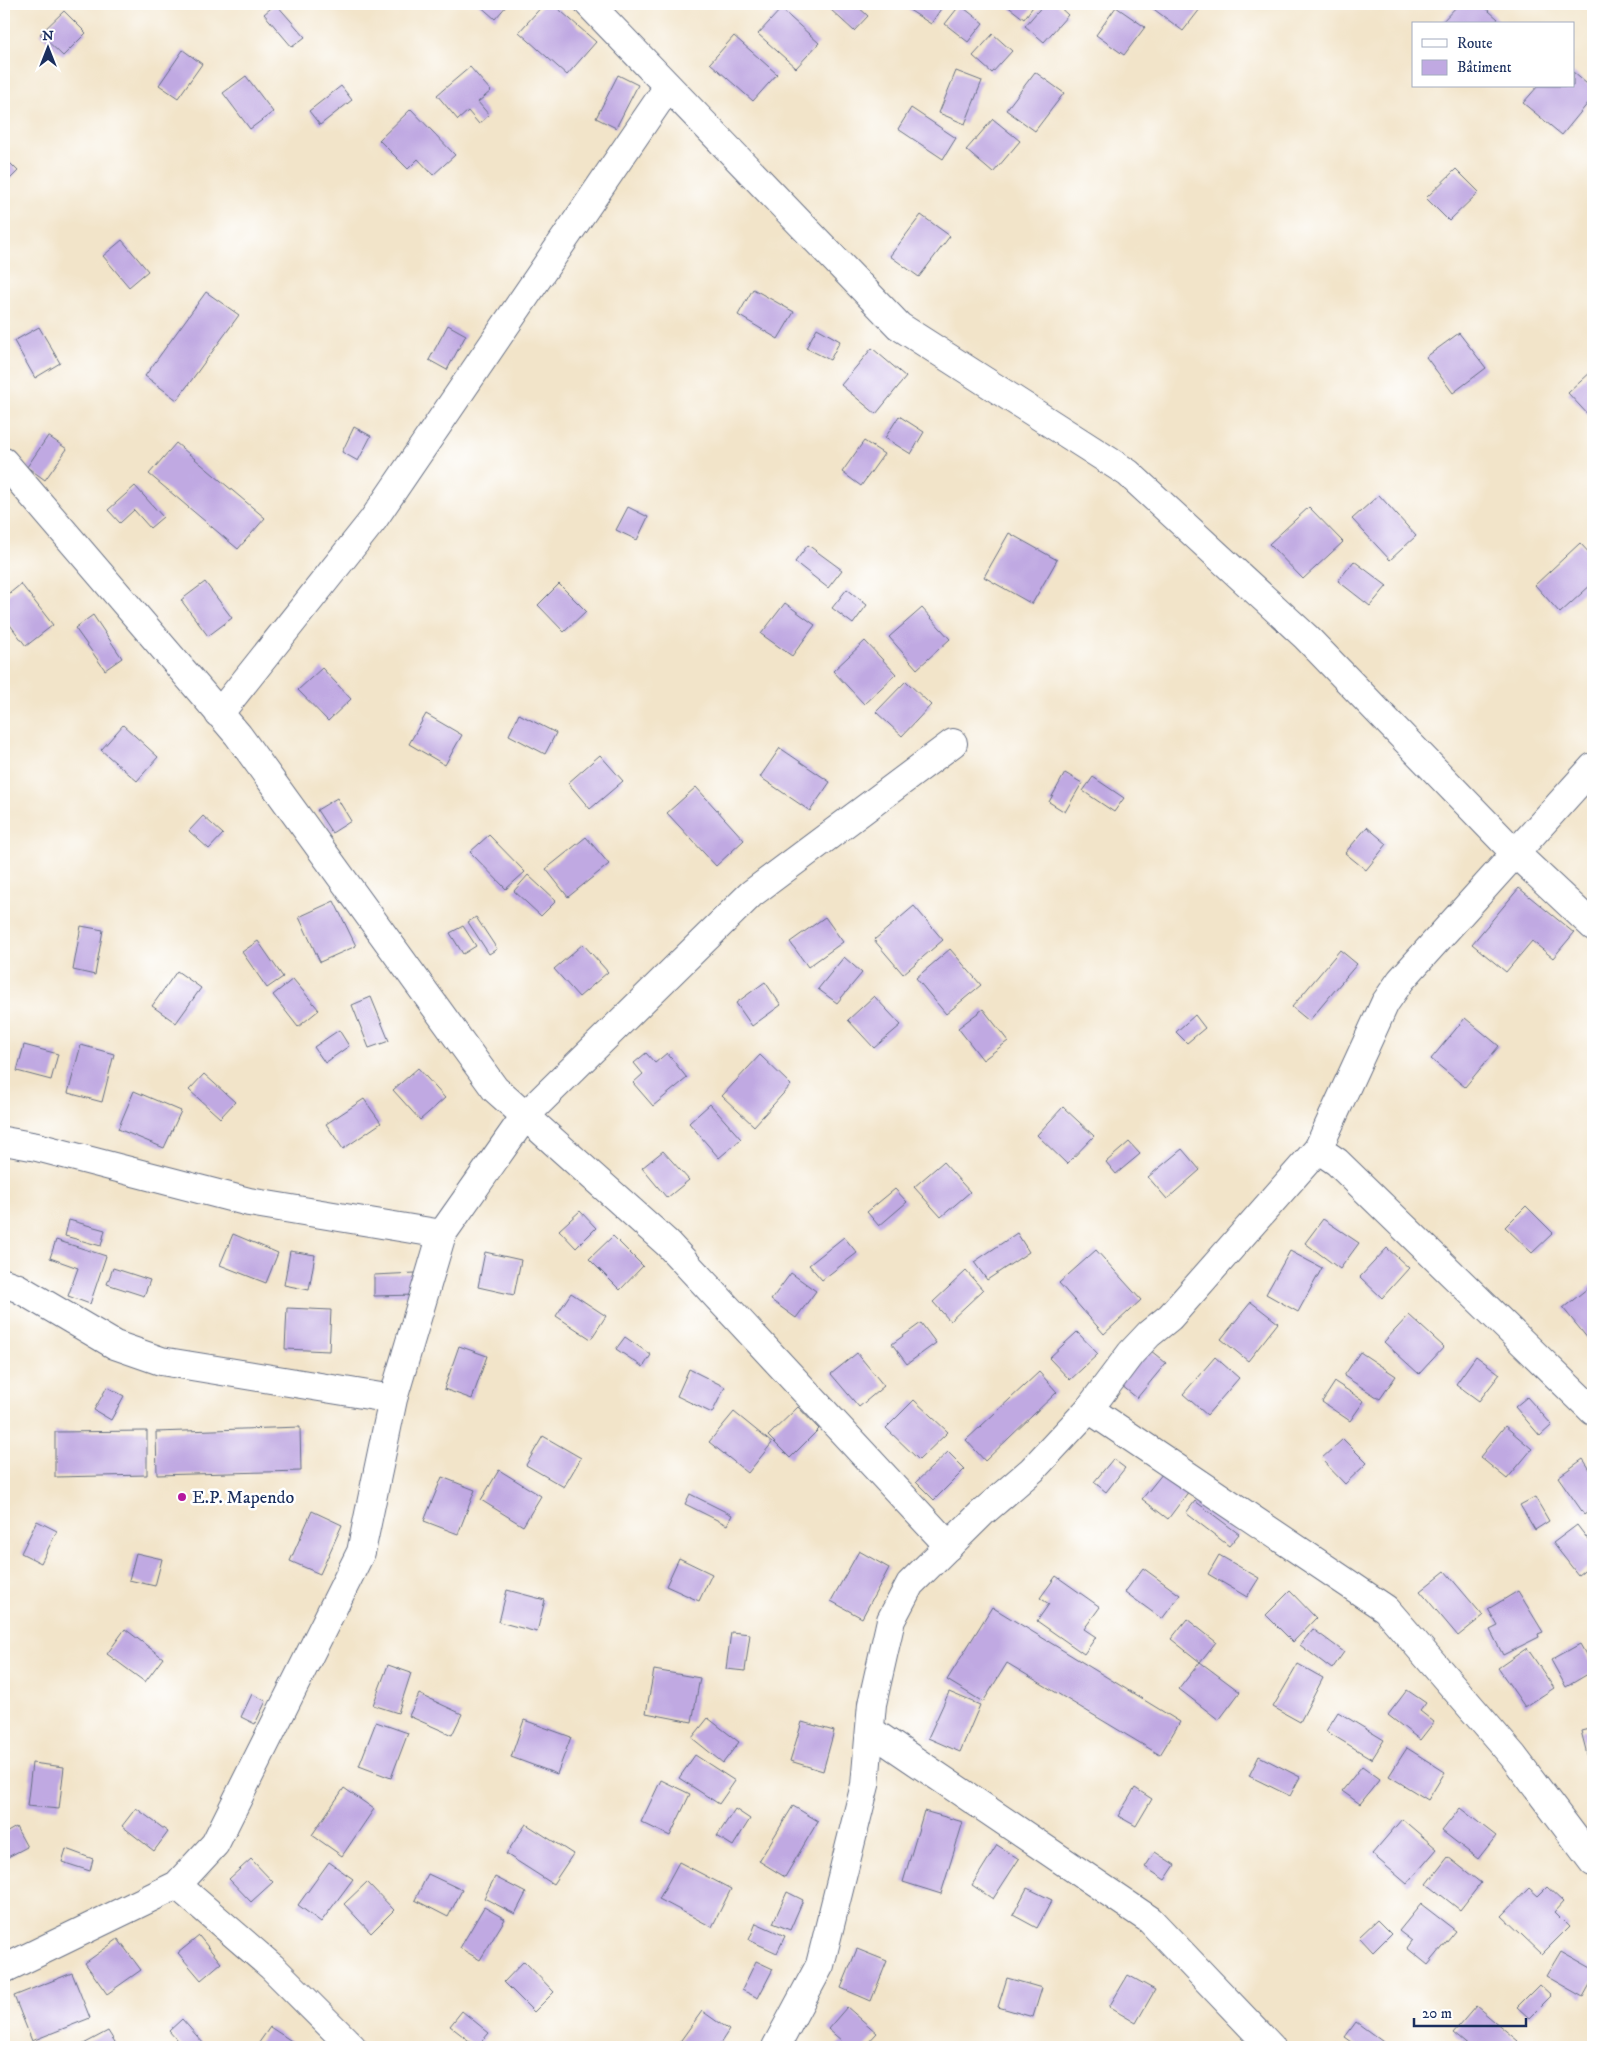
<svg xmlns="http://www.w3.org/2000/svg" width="1597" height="2051" font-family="'IM FELL DW Pica',serif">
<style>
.building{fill:#c0a9e2}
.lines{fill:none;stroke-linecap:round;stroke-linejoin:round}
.minor-casing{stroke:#666e83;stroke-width:30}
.tertiary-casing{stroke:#666e83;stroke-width:30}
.minor{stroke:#fff;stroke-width:28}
.tertiary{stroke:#fff;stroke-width:28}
.poi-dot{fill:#b5179e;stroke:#fff;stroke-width:2}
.labels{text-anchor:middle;stroke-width:5;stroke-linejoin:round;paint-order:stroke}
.poi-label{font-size:18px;fill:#1b2f5e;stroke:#fff;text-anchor:start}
</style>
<rect width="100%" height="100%" fill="#fff"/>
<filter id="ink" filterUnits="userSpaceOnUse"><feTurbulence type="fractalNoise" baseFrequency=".02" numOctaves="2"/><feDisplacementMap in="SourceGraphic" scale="10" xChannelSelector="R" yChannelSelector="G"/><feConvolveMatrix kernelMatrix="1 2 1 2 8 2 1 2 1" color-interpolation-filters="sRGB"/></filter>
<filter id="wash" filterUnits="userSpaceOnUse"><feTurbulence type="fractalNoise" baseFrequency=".0096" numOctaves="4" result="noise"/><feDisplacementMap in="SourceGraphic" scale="20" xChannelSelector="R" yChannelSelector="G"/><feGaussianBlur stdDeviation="1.12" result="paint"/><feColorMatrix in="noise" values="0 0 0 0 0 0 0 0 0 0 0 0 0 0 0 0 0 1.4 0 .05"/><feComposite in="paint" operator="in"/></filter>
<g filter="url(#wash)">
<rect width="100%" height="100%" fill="#f2e4c9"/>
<g id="blocks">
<!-- building -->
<path class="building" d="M276,4L305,37L292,47L264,14Z
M478,4H508L495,19Z
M544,4H553L596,42L567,75L519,32Z
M834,4H855L868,16L854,31L830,9Z
M900,4H944L931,24Z
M1007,4H1035L1024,19L1006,5Z
M1044,4H1056L1068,15L1044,42L1025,26Z
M1147,4H1204L1183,31Z
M1459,4H1481L1498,19L1493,24H1440Z
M960,5L983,23L968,42L945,24Z
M1116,7L1145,27L1124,55L1096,35Z
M781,9L819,43L796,68L758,34Z
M64,11L86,33L63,56L40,34Z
M993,34L1012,51L992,73L973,56Z
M734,36L777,74L753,101L710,63Z
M183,50L202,64L178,98L159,85Z
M470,67L491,91L478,102L489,115L479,124L468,111L458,120L437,95Z
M956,71L982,81L965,124L939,113Z
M1035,72L1064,93L1035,131L1006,110Z
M1573,72L1593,89V97L1562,135L1523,103L1538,86H1573Z
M618,75L638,85L616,128L596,118Z
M246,76L273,112L250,129L223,93Z
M341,86L352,100L320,125L309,111Z
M911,108L956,138L943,159L898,129Z
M411,109L455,155L433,175L418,159L408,169L379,140Z
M993,119L1020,141L993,173L966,150Z
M4,157L18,171L4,185Z
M1456,169L1479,192L1449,221L1426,198Z
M921,215L950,236L919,277L890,256Z
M122,240L148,271L129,287L103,256Z
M753,289L794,312L778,339L738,315Z
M206,292L239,315L177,400L145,376Z
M448,325L466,335L447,370L429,360Z
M39,327L60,363L35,378L14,341Z
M817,328L840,341L830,360L806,348Z
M1459,333L1486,368L1453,393L1426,357Z
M872,348L906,377L876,414L841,385Z
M1593,370V415L1591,418L1568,393Z
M899,416L924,432L911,454L885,438Z
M354,427L371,436L358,461L342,452Z
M48,436L67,449L45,480L27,467Z
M864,441L884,454L861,486L842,472Z
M176,443L265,518L238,549L149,474Z
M135,486L163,517L150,528L134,510L120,523L108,510Z
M1379,495L1416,536L1390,560L1352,519Z
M628,507L648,517L637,540L616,530Z
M1309,507L1343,542L1303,579L1269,544Z
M1009,533L1057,560L1032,604L984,577Z
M1580,543L1593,557V583L1560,613L1535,585Z
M808,545L842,570L828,588L795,562Z
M1354,561L1387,586L1370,606L1338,581Z
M205,582L232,618L208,636L181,600Z
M21,584L53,625L26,646L4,617V598Z
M559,584L586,611L564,632L538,605Z
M847,589L867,605L853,624L832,608Z
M785,603L815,625L792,656L761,634Z
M922,608L950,639L917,669L889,637Z
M93,615L122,658L105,670L75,628Z
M865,641L896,674L864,704L833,671Z
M322,668L351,699L328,721L298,690Z
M906,681L931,705L902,736L876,712Z
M426,714L462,735L445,765L409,744Z
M519,714L556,733L545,754L509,735Z
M123,725L158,757L137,781L101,750Z
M780,748L830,782L810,811L760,777Z
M600,755L623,781L590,809L568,783Z
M1065,773L1082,783L1065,812L1049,802Z
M1093,777L1124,798L1114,812L1083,791Z
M696,787L744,840L716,866L667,813Z
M337,798L351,821L332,833L317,810Z
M203,816L223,834L209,849L189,831Z
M1367,827L1387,844L1366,870L1345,853Z
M489,835L525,872L506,889L470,852Z
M586,837L609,864L568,897L546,869Z
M528,875L556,901L541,916L514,891Z
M1519,888L1574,933L1553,958L1532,941L1506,972L1472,944Z
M334,901L356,946L320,962L299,917Z
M914,906L943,940L903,974L874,940Z
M476,917L497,949L489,954L468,922Z
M825,917L843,942L808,967L790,942Z
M81,926L103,930L95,975L73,970Z
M463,926L476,946L463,954L450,933Z
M258,941L283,977L267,988L242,952Z
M583,944L608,972L579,997L554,969Z
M950,949L981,985L946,1014L916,978Z
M1340,950L1357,964L1309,1021L1292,1007Z
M844,957L862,973L837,1003L818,989Z
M177,971L201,988L176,1023L152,1006Z
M293,979L319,1010L298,1027L273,995Z
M765,982L781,1005L752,1026L736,1003Z
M874,996L901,1025L874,1048L848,1020Z
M371,997L389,1041L369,1048L352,1005Z
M983,1009L1008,1041L983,1060L958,1028Z
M1195,1015L1205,1028L1187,1043L1176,1032Z
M1465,1018L1499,1046L1465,1087L1431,1059Z
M339,1030L349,1046L325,1063L314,1047Z
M24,1045L58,1054L51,1080L17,1071Z
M81,1045L114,1054L102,1102L68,1093Z
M646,1053L655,1063L667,1053L687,1078L653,1106L633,1083L643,1074L634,1063Z
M760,1055L791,1085L754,1126L722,1096Z
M418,1068L445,1098L420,1120L393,1090Z
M204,1074L235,1102L220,1118L189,1090Z
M134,1091L181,1111L164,1148L118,1129Z
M364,1099L381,1123L343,1149L326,1124Z
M710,1104L741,1139L719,1158L689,1123Z
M1063,1107L1094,1136L1067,1164L1037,1135Z
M1129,1142L1140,1154L1116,1174L1106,1162Z
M1182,1149L1200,1170L1167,1199L1148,1177Z
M663,1151L689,1180L667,1198L642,1168Z
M943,1162L970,1192L941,1217L914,1187Z
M895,1189L907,1202L879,1226L867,1212Z
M1526,1206L1553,1233L1532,1253L1505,1227Z
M580,1211L596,1228L576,1248L559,1230Z
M1323,1219L1359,1243L1340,1269L1305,1243Z
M69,1220L105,1230L101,1246L65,1236Z
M1017,1233L1029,1252L987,1280L974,1262Z
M233,1234L278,1253L266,1283L220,1265Z
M613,1236L643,1266L620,1290L589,1259Z
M844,1237L857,1253L822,1280L809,1265Z
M56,1240L106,1256L90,1304L68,1296L78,1268L50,1258Z
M1387,1248L1409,1268L1382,1298L1360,1277Z
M1096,1250L1141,1300L1104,1334L1059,1283Z
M290,1251L315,1255L309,1290L284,1285Z
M1290,1251L1322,1268L1298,1312L1266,1294Z
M485,1252L521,1260L514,1295L478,1287Z
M113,1268L150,1280L144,1296L107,1284Z
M966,1271L983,1290L950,1321L933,1302Z
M415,1273L416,1295L374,1296V1275Z
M791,1273L816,1291L796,1318L771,1300Z
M1593,1284V1345L1563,1308Z
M571,1293L606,1316L591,1339L556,1316Z
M1251,1302L1278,1323L1248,1361L1221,1339Z
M287,1308L331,1310L329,1351L285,1349Z
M1409,1315L1444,1347L1419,1374L1384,1342Z
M921,1323L936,1343L907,1364L892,1344Z
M1077,1332L1098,1354L1070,1380L1049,1358Z
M625,1337L651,1355L643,1367L616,1349Z
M459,1346L487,1356L472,1399L444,1389Z
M1145,1346L1166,1363L1137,1398L1116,1381Z
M1360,1352L1396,1376L1380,1399L1344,1376Z
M857,1353L884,1386L859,1407L831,1374Z
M1476,1356L1500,1374L1479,1401L1456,1384Z
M1215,1357L1239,1378L1207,1415L1183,1394Z
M689,1369L725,1387L712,1413L677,1396Z
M1039,1372L1057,1392L985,1461L966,1440Z
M1335,1382L1364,1401L1350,1421L1322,1402Z
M107,1387L124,1396L111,1420L94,1410Z
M1527,1397L1552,1425L1540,1436L1515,1407Z
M914,1400L948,1432L919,1460L886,1428Z
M798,1407L819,1429L790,1458L768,1436Z
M734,1412L772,1443L748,1473L709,1442Z
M1505,1426L1532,1449L1507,1479L1480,1457Z
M300,1427L301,1471L157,1475L156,1432Z
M147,1431V1475L55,1477V1432Z
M543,1436L581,1458L564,1487L526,1465Z
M1343,1439L1367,1463L1345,1484L1321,1459Z
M948,1452L965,1469L934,1500L916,1482Z
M1113,1459L1125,1468L1106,1492L1094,1482Z
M1583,1459L1593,1474V1507L1584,1514L1558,1477Z
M1167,1468L1192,1487L1168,1519L1142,1499Z
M499,1470L541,1496L523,1526L481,1500Z
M442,1477L475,1490L458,1534L424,1521Z
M690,1494L732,1515L727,1525L685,1504Z
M1535,1497L1549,1521L1535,1530L1520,1505Z
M1195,1501L1239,1534L1229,1546L1186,1513Z
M312,1511L342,1525L320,1574L290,1561Z
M37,1521L57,1531L41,1563L21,1553Z
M1577,1525L1593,1546V1563L1578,1575L1553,1543Z
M859,1551L889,1568L862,1618L831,1601Z
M136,1553L162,1559L155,1586L129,1580Z
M1219,1555L1259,1578L1247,1597L1208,1574Z
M679,1558L712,1574L699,1601L666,1586Z
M1143,1568L1180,1595L1162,1619L1125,1592Z
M1445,1571L1483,1616L1458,1636L1420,1591Z
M1056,1576L1100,1607L1084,1629L1096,1637L1084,1654L1037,1621L1049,1604L1040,1598Z
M507,1590L545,1600L537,1632L499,1622Z
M1290,1591L1316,1618L1293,1642L1266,1615Z
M1518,1591L1543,1632L1538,1634L1539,1637L1503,1655L1490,1630L1498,1626L1488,1609Z
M992,1607L1180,1722L1160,1755L1007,1663L983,1702L947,1680Z
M1187,1619L1216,1642L1200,1662L1171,1639Z
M125,1629L163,1658L145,1682L107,1654Z
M1313,1629L1344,1652L1332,1669L1300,1645Z
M731,1632L750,1634L745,1671L726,1669Z
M1580,1644L1593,1667V1671L1566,1687L1551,1660Z
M1527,1648L1554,1688L1525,1707L1498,1668Z
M1200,1662L1240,1692L1219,1720L1179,1689Z
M1298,1664L1323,1678L1300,1722L1273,1707Z
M388,1665L411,1673L398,1713L373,1705Z
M654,1670L700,1678L692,1722L646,1713Z
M1407,1690L1426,1703L1420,1711L1434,1722L1420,1740L1388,1715Z
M949,1692L980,1705L960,1752L928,1738Z
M252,1694L266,1701L255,1724L241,1717Z
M419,1694L462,1714L452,1735L409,1716Z
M1338,1712L1384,1740L1372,1759L1326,1731Z
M708,1718L739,1742L723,1763L692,1738Z
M524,1720L571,1737L557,1774L511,1757Z
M376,1722L408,1733L391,1778L359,1766Z
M802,1722L834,1731L823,1771L790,1761Z
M1593,1728V1777L1581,1731Z
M1407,1748L1445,1772L1428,1800L1389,1776Z
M695,1755L735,1781L719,1804L679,1778Z
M1259,1756L1300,1777L1290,1796L1249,1776Z
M32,1763L64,1767L59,1809L27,1806Z
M1362,1766L1380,1779L1360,1804L1342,1791Z
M661,1780L690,1794L670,1836L641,1822Z
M344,1788L374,1809L342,1856L312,1835Z
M1135,1788L1152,1799L1136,1826L1118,1816Z
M793,1806L818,1821L785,1877L759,1861Z
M136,1808L168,1832L154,1851L122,1826Z
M1460,1808L1496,1836L1478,1859L1442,1831Z
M735,1809L750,1819L733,1846L717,1836Z
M924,1811L963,1822L941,1894L903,1882Z
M1402,1819L1437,1849L1407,1884L1372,1854Z
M526,1824L573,1854L553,1884L506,1854Z
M16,1827L27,1847L4,1859V1834Z
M997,1845L1019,1859L993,1899L972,1885Z
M66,1849L93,1859L90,1871L62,1862Z
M1155,1852L1175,1865L1165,1880L1145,1867Z
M1448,1857L1481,1883L1460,1910L1427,1884Z
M251,1859L273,1882L251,1902L229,1879Z
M329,1862L353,1879L321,1922L298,1905Z
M679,1862L731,1889L712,1927L659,1899Z
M428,1874L462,1890L448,1917L415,1900Z
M495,1877L526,1893L515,1914L484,1898Z
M367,1882L394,1910L371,1933L344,1904Z
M1547,1887L1563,1902L1554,1912L1569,1927L1542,1954L1502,1916L1529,1888L1538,1896Z
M1027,1888L1052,1900L1037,1928L1013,1915Z
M787,1892L803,1900L790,1930L773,1923Z
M1421,1904L1456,1931L1428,1965L1407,1948L1412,1941L1399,1931Z
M484,1907L505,1919L480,1960L460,1948Z
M1377,1920L1391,1934L1373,1952L1359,1937Z
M756,1923L785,1936L777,1953L749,1940Z
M199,1936L221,1963L201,1980L178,1953Z
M118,1939L141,1970L107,1994L85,1963Z
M857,1949L887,1961L871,2001L841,1988Z
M1561,1951L1593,1969V1979L1583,1997L1546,1976Z
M524,1961L554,1992L534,2012L504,1982Z
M756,1961L773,1969L758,1998L742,1990Z
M72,1973L90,2018L32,2041L14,1996Z
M1128,1975L1155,1990L1136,2023L1109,2007Z
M1007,1978L1042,1988L1033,2017L998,2007Z
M1539,1985L1551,1996L1529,2018L1517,2007Z
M1476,2006L1518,2041L1513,2047H1470L1453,2033Z
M847,2007L877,2033L864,2047H836L842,2041L828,2029Z
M462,2011L489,2033L477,2047L450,2026Z
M702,2011L729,2030L718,2047H676Z
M182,2019L204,2044L200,2047H183L169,2031Z
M1356,2022L1390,2047H1359L1345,2037Z
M270,2027L293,2042L289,2047H256Z
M108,2031L118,2047H78Z"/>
</g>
</g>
<g filter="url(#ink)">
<use href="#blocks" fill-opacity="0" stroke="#666e83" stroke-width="1"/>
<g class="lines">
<defs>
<path id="minor" d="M589,4L899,326L1128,473L1306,637L1515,853L1593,926
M4,462L238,735L495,1089L667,1243L949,1546
M219,714L373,520L668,87
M4,1141L37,1147L249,1202L442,1234
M1318,1149L1337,1162L1593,1411
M4,1283L18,1288L115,1345L161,1361L393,1399
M1089,1409L1386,1609L1513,1756L1593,1862
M871,1731L1150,1920L1271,2047
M177,1885L272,1967L352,2047
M4,1969L177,1885L215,1844L361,1552L393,1399L442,1234L525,1116L751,894L953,743"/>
<path id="tertiary" d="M776,2047L820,1965L865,1785L872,1704L891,1620L910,1584L982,1513L1032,1470L1089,1409L1131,1353L1149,1334L1170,1317L1318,1149L1385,1003L1401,980L1593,767"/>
</defs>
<!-- minor casing -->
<use href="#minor" class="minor-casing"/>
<!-- tertiary casing -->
<use href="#tertiary" class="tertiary-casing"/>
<!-- minor -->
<use href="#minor" class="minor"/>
<!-- tertiary -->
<use href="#tertiary" class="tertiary"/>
</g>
</g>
<!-- markers -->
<circle class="poi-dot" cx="182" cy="1497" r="5"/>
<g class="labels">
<!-- poi labels -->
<g class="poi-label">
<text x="192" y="1503">E.P. Mapendo</text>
</g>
</g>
<!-- margin -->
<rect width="1597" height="2051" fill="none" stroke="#fff" stroke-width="20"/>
<!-- legend -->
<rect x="1412" y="22" width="162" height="65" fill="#ffffff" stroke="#a4acbf"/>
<rect x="1422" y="39" width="25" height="8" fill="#ffffff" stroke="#a4acbf"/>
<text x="1457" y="48" font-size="15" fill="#1b2f5e">Route</text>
<rect x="1422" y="60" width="25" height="15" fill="#c0a9e2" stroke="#a4acbf"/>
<text x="1457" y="72" font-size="15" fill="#1b2f5e">Bâtiment</text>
<!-- north arrow -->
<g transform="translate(48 48)" stroke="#ffffff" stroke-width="4" paint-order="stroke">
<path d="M0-4L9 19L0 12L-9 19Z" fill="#1b2f5e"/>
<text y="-8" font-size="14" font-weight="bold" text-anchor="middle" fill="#1b2f5e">N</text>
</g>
<!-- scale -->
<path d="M1414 2018v8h112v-8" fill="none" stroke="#1b2f5e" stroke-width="2.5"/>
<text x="1422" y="2018" font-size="15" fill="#1b2f5e" stroke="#ffffff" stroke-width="4" paint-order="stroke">20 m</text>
</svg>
